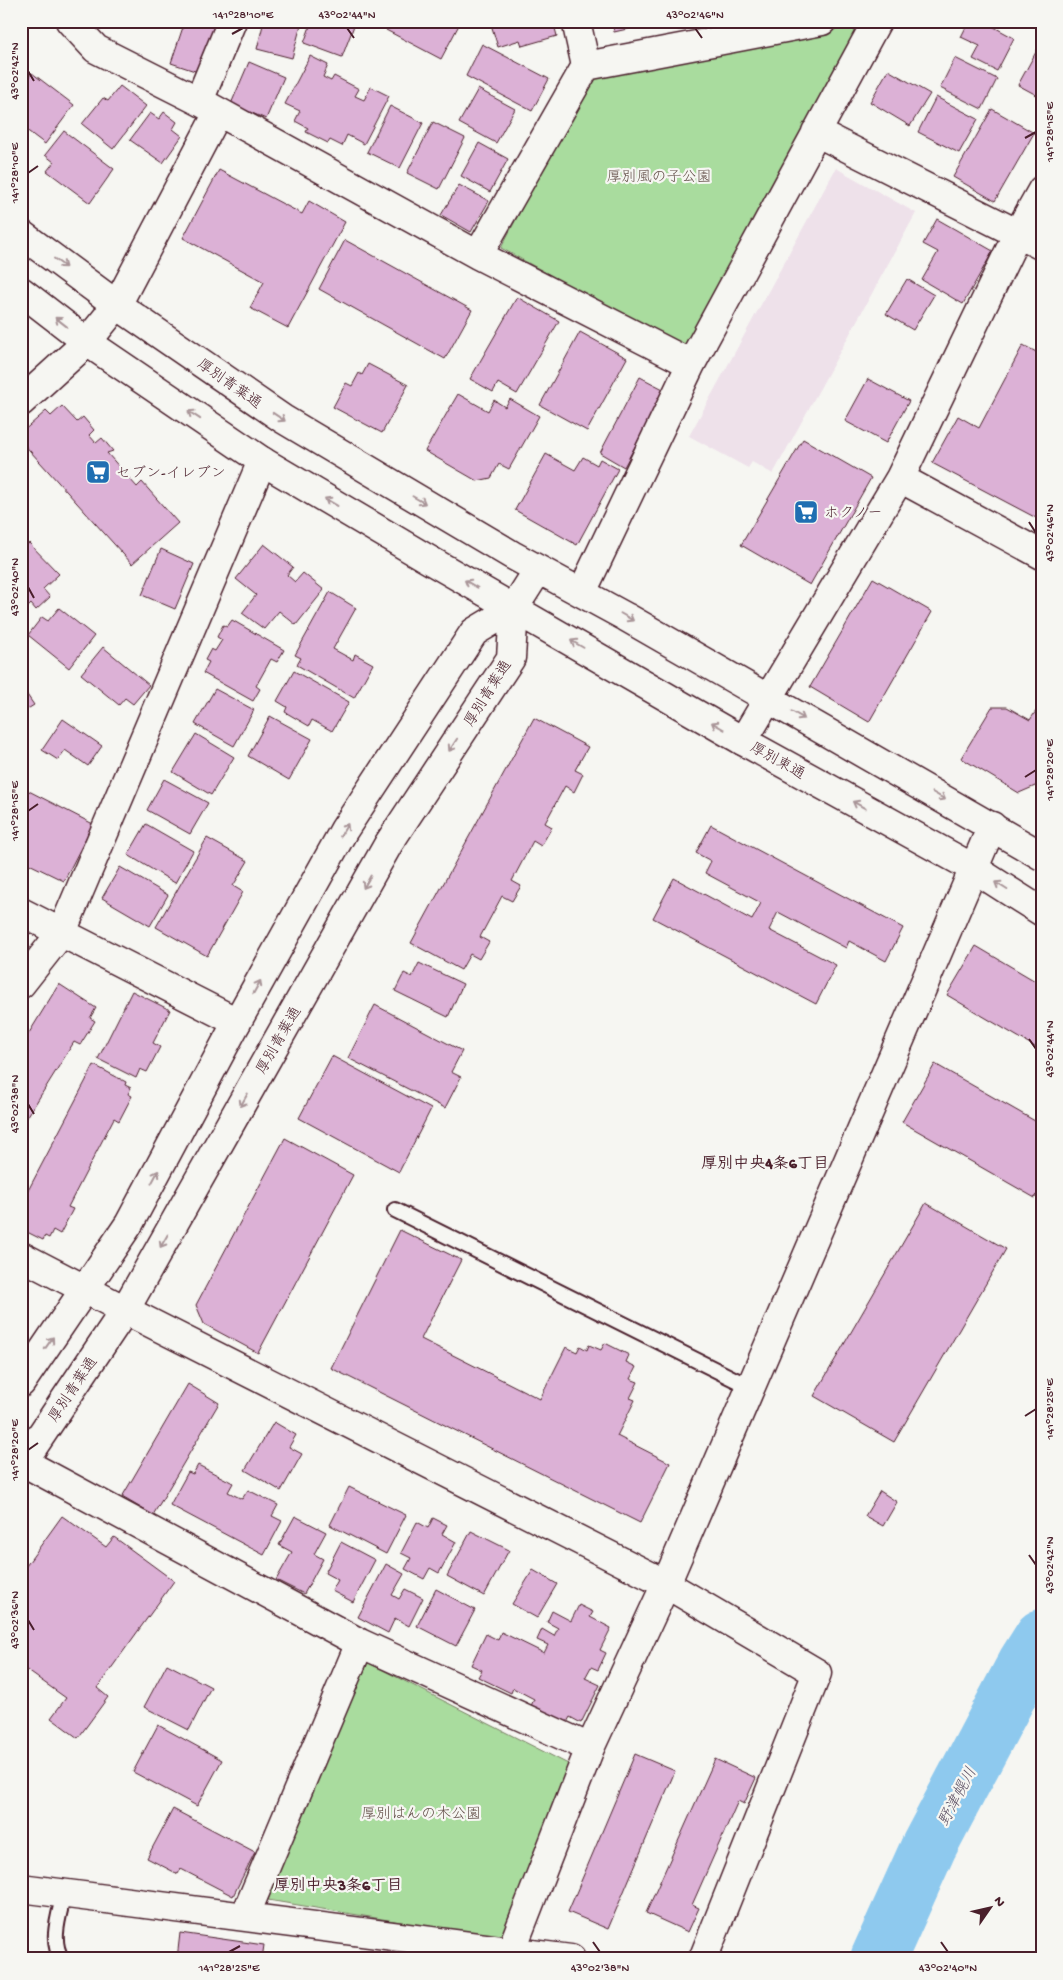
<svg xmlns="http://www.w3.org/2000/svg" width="1063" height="1980" font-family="'Gochi Hand','Klee One',sans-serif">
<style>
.built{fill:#eee1ea}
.green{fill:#a9dc9e;stroke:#7a7e64}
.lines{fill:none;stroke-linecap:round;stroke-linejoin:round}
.river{stroke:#8ec9ee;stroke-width:56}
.building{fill:#dcb1d6;stroke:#4a1f2b}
.service-casing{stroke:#4a1f2b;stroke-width:18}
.minor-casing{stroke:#4a1f2b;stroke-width:31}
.tertiary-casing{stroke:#4a1f2b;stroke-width:31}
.service{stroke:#f6f6f2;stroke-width:14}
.minor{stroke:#f6f6f2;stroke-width:28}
.tertiary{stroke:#f6f6f2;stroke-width:28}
.oneway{stroke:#a99598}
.ticks{fill:none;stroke:#4a1f2b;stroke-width:2}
.labels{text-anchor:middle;stroke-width:4.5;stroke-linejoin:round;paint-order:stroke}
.park-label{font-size:15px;fill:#624e48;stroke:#f6f6f2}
.street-label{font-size:15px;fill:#4a1f2b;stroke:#f6f6f2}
.poi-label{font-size:15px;fill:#4a1f2b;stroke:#f6f6f2;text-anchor:start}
.neighbourhood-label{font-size:16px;font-weight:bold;fill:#4a1f2b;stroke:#f6f6f2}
.water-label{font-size:16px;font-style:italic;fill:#5e5266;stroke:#f6f6f2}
.neatline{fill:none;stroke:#4a1f2b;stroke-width:2}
.ticks-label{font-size:12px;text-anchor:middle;fill:#4a1f2b}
</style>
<rect width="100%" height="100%" fill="#f6f6f2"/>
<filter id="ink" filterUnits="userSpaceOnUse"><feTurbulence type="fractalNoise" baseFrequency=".02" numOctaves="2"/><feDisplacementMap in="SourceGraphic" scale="10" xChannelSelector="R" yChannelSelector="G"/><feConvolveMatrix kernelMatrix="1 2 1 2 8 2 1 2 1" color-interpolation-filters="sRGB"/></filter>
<g filter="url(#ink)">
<!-- built -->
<path class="built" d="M836,168L916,213L773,474L752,462L748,468L689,436Z"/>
<!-- green -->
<path class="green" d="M868,23L684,349L501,248L591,75Z
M363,1660L572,1766L508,1940L268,1900Z"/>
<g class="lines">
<!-- river -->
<path class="river" d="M878,1959L929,1846L1025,1664L1042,1637"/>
</g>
<!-- building -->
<path class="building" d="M104,21H133V23H104Z
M185,21H211L218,24L201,73L171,63Z
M264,21H302L292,58L257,49Z
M312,21L355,23L342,57L304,43Z
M391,21H458L460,23L441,59L386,30Z
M490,21H553L557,36L522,46L520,40L498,47Z
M612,21H663L614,32Z
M969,21H983L1014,38L997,71L973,59L980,46L961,37Z
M1042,41V98L1018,85Z
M482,44L549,79L532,111L466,76Z
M310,56L328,65L323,77L331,81L334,76L359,89L355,96L364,100L371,87L389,96L364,144L347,135L342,146L330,140L328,143L306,132L308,128L295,121L300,111L285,104Z
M955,58L997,79L982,109L940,88Z
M249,62L284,77L266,119L231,104Z
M888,70L930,94L910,126L870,102Z
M32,73L74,105L45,144L21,126V87Z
M120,86L146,106L113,149L82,124L103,98L108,101Z
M478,89L515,109L496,143L459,123Z
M936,97L978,119L959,153L918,132Z
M390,106L423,123L400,168L367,152Z
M992,109L1034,133L995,201L953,177Z
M164,112L177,122L173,129L182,136L163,163L130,140L150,113L159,119Z
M433,122L465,138L439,189L407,173Z
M64,131L114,169L90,203L47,171L54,162L45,155Z
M479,143L508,159L490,192L461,176Z
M219,170L302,214L309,201L345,222L288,328L250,308L264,282L183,238Z
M459,185L489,201L471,232L441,215Z
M937,219L993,251L963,304L922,280L938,252L923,244Z
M345,240L472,310L445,359L319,289Z
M907,279L934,295L913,330L886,314Z
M517,297L559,321L517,394L498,383L493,392L470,379Z
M580,332L627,358L587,431L540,405Z
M1023,345L1042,355V521L932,463L958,416L979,428Z
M368,364L408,385L382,433L333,407L346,383L352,386L359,373L362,375Z
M640,377L665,390L624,467L600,453Z
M868,379L909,401L886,443L845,421Z
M458,394L488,411L494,400L505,407L510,399L539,416L509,469L499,464L491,478L477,481L425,451Z
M62,406L77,422L83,417L94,430L89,435L96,443L102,438L113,451L107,453L137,487L142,482L178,523L132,564L21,441V433L46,411L51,416Z
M803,439L871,478L810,585L741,545Z
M546,454L575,470L583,457L597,465L600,459L618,469L577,545L515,510Z
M29,543L59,574L43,589L50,597L36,610L31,604L27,608L21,601V550Z
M264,544L293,567L287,575L295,582L303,573L324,590L296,625L279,611L264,629L242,613L256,595L236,579Z
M161,549L194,564L175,609L142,595Z
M873,578L932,612L869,722L810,687Z
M330,592L356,608L333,649L353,660L355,654L373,664L354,698L297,665L301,658L295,655Z
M59,608L94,636L69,668L28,635L42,617L48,621Z
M232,620L284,650L277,662L271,659L256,686L260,689L253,701L203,673L209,662L205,660L211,649L215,651L222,640L217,637L223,625L227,627Z
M103,647L149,685L133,704L125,698L119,705L81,674Z
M294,671L349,702L332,731L312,720L309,726L285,712L287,707L277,701Z
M21,686L34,705L21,713Z
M215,689L254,710L234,746L195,724Z
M992,707H1007L1030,720L1036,711L1042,715V783L1019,793L961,758Z
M270,716L312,739L289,780L248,756Z
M534,718L588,747L575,770L583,774L574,792L565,786L545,823L552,827L541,846L533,841L512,881L521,886L512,901L502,896L480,937L489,942L479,959L470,954L461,970L411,943Z
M63,719L102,746L88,766L65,750L58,760L42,750Z
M196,734L234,757L211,795L173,772Z
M164,779L208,803L190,834L147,810Z
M21,787L93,824L64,881L21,860Z
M146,824L193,851L175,883L128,855Z
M711,825L903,928L886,961L849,941L846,948L778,912L769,930L836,965L816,1004L653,918L674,878L752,920L761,903L705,873L711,861L696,853Z
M207,838L248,861L233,886L243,892L207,956L156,927Z
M120,867L168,895L150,926L102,898Z
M976,946L1042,985V1051L947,995Z
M419,963L463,984L448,1017L395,991L404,973L412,977Z
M59,984L96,1008L90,1018L95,1021L80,1045L74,1042L21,1127V1046Z
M132,991L170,1010L153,1043L160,1047L147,1072L140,1069L136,1078L98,1059Z
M375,1005L462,1051L451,1072L461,1077L445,1108L348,1058Z
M332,1056L431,1109L399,1172L299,1118Z
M935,1064L1042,1125V1187L1035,1198L902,1122Z
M94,1065L126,1082L125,1085L131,1088L128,1094L132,1096L119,1121L114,1118L68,1207L73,1209L60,1234L53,1230L49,1238L45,1236L43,1240L21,1229V1204Z
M285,1138L353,1175L258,1353L204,1324L196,1305Z
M926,1203L1006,1249L894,1442L814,1396Z
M400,1230L461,1260L421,1339L540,1399L566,1347L577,1352L580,1346L587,1350L589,1345L601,1350L605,1343L629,1355L626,1362L636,1367L630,1379L638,1382L630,1398L635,1400L617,1436L670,1463L640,1523L331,1368Z
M188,1384L219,1403L153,1515L122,1497Z
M274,1422L296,1435L289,1447L302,1454L281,1491L245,1470Z
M198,1465L233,1483L228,1492L242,1499L248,1490L278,1505L272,1516L282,1521L264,1555L170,1505L188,1472L193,1474Z
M349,1487L406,1515L386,1554L330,1525Z
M880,1491L897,1502L883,1526L865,1516Z
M62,1516L106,1547L114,1537L174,1581L97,1688L108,1697L78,1738L51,1718L66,1698L21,1666V1573Z
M295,1516L326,1532L314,1554L323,1559L304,1594L276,1580L292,1552L279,1545Z
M433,1518L447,1525L442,1534L456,1542L439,1573L430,1568L424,1579L405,1569L411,1558L401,1553L417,1522L428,1528Z
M471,1531L509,1550L484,1596L447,1576Z
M341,1542L375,1560L353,1602L332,1591L338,1580L325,1573Z
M386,1564L404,1574L392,1595L399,1599L405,1589L423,1598L409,1626L395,1618L388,1633L358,1617Z
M533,1570L557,1584L537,1618L512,1604Z
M436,1589L475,1610L456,1646L417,1626Z
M579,1605L593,1612L590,1617L611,1628L600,1650L606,1653L598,1670L591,1667L585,1678L600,1685L581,1723L570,1717L566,1724L531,1706L534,1699L513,1688L511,1693L478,1677L482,1670L471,1665L486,1634L498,1640L501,1632L544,1653L548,1645L537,1640L542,1629L554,1636L558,1628L547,1622L552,1611L571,1621Z
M167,1664L211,1687L189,1730L144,1707Z
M158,1725L222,1760L197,1806L133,1772Z
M635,1754L675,1771L608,1929L568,1912Z
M715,1759L756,1778L744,1804L738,1801L692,1905L699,1908L688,1932L646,1913Z
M173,1809L255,1852L233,1896L181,1869L178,1874L147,1858Z
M180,1933L264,1945L262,1959H177Z"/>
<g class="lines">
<defs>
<path id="service" d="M395,1210L750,1387
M62,1959C49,1941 60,1913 64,1893"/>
<path id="minor" d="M70,21L96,49L199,101L478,255L691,364
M586,66L822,21
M199,101L232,21
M816,132L1042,246
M478,255L586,66L576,21
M21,402L87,342L117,305L218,113
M900,478L1042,555
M582,592L691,364L877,21
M743,741L900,478L1018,233L1042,190
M21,912L237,1022
M21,984L62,932L262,461
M21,1256L125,1310L666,1584L817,1673L703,1959
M23,1462L360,1643L590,1748
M21,1888L571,1959
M245,1916L360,1643
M508,1959L590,1748L666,1584L992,826"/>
<path id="tertiary" d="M21,234L117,305L283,419L512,555L626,617L1042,856
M21,291L87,342L262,461L426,558L743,741L973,868L1042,912
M21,1383L129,1224L237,1022L344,830L474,632L514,608L538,570
M21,1465L125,1310L389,843L511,658L514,608"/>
</defs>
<!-- service casing -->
<use href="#service" class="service-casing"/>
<!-- minor casing -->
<use href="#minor" class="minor-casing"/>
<!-- tertiary casing -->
<use href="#tertiary" class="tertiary-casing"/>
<!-- service -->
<use href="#service" class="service"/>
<!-- minor -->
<use href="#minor" class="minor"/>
<!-- tertiary -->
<use href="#tertiary" class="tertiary"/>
</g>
<!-- one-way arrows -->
<defs><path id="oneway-shaft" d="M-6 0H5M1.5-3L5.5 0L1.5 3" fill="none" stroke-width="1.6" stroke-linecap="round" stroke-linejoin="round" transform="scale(1.25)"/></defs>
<g class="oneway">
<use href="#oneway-shaft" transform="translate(60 263) rotate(37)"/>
<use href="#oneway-shaft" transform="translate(61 322) rotate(-142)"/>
<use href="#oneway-shaft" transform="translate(194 415) rotate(-146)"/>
<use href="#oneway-shaft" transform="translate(279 417) rotate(34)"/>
<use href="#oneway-shaft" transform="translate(419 500) rotate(30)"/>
<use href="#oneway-shaft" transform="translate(331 502) rotate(-149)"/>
<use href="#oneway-shaft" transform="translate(471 584) rotate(-150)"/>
<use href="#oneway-shaft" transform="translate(627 617) rotate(30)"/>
<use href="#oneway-shaft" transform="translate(577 644) rotate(-150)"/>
<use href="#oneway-shaft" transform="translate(798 715) rotate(30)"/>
<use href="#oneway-shaft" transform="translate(718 726) rotate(-150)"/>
<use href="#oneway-shaft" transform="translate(453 745) rotate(123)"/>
<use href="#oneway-shaft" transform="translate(939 796) rotate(30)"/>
<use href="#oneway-shaft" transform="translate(859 805) rotate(-151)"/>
<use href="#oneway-shaft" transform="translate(344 830) rotate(-59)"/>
<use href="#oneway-shaft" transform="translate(367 882) rotate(120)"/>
<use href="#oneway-shaft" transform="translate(1001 886) rotate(-148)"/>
<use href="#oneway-shaft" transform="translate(257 987) rotate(-61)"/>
<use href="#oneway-shaft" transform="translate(244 1100) rotate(120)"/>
<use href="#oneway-shaft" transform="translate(155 1177) rotate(-62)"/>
<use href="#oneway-shaft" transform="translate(164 1241) rotate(120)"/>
<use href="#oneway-shaft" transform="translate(49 1343) rotate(-55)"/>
</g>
</g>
<!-- ticks -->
<path class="ticks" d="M347,28L354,38M695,28L702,38M232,34L243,28M28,71L34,81M1025,138L1036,132M28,173L38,166M1029,522L1036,533M28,587L34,598M1025,777L1036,770M28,811L38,804M1029,1039L1036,1049M28,1104L34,1114M1025,1416L1036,1409M28,1450L38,1443M1029,1555L1036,1565M28,1620L34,1630M593,1942L600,1952M941,1942L948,1952M229,1952L240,1946"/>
<!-- icons -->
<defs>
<symbol id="supermarket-square" viewBox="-11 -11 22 22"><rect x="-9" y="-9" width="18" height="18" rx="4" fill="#1f6fb2" stroke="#f6f6f2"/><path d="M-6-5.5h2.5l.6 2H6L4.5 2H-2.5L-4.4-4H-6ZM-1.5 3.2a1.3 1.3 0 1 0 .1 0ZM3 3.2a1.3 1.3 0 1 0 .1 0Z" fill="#fff"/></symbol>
</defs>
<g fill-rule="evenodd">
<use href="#supermarket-square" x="84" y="458" width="28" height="28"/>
<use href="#supermarket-square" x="792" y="498" width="28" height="28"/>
</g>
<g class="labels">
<!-- park labels -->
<g class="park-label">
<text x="659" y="181">厚別風の子公園</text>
<text x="421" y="1818">厚別はんの木公園</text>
</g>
<!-- street labels -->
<g class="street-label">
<text transform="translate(230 383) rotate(35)" y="5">厚別青葉通</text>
<text transform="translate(487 693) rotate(-58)" y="5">厚別青葉通</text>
<text transform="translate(778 760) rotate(29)" y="5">厚別東通</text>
<text transform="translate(278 1040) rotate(-60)" y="5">厚別青葉通</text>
<text transform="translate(72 1389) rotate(-56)" y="5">厚別青葉通</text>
</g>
<!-- poi labels -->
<g class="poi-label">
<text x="116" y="477">セブン-イレブン</text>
<text x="824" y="517">ホクノー</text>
</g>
<!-- neighbourhood labels -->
<g class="neighbourhood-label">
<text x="765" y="1168">厚別中央4条6丁目</text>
<text x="338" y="1890">厚別中央3条6丁目</text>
</g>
<!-- water labels -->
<g class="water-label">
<text transform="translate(956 1796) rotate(-62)" y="6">野津幌川</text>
</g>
</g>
<!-- margin -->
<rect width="1063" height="1980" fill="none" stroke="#f6f6f2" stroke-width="55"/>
<!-- north arrow -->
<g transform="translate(990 1908) rotate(56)" stroke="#f6f6f2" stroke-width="4" paint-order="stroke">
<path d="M0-4L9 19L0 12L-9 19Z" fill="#4a1f2b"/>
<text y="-8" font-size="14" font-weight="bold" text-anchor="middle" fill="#4a1f2b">N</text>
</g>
<rect x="28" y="28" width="1008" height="1924" class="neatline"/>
<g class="ticks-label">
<text x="243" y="18">141°28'10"E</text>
<text x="347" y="18">43°02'44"N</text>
<text x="695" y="18">43°02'46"N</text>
<text transform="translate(14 71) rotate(-90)" y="4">43°02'42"N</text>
<text transform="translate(1049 132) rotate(-90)" y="4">141°28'15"E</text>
<text transform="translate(14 173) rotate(-90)" y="4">141°28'10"E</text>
<text transform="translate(1049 533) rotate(-90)" y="4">43°02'46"N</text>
<text transform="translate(14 587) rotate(-90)" y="4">43°02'40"N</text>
<text transform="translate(1049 770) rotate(-90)" y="4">141°28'20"E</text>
<text transform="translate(14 811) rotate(-90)" y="4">141°28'15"E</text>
<text transform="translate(1049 1049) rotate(-90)" y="4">43°02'44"N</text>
<text transform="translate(14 1104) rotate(-90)" y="4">43°02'38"N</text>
<text transform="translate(1049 1409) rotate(-90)" y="4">141°28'25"E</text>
<text transform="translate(14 1450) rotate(-90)" y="4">141°28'20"E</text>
<text transform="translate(1049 1565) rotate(-90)" y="4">43°02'42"N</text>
<text transform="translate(14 1620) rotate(-90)" y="4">43°02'36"N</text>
<text x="229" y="1971">141°28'25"E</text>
<text x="600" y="1971">43°02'38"N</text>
<text x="948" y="1971">43°02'40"N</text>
</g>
</svg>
